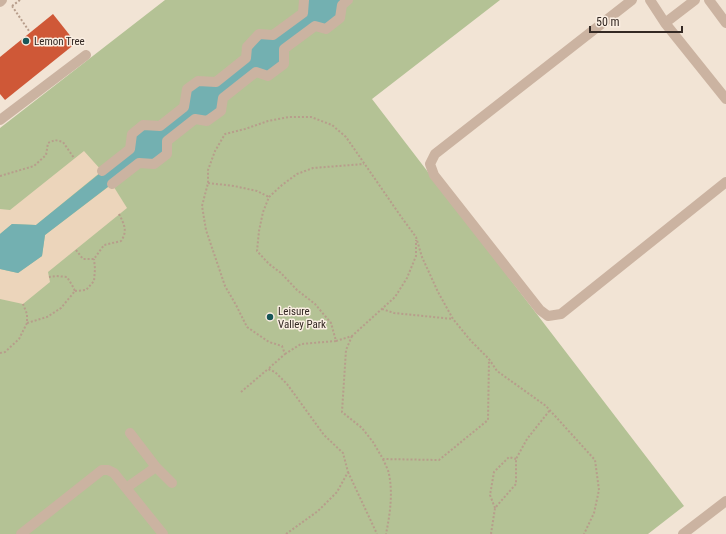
<svg xmlns="http://www.w3.org/2000/svg" width="726" height="534" font-family="'Roboto Condensed',sans-serif">
<style>
.green{fill:#b4c295}
.plaza{fill:#ecd5bb}
.water{fill:#73b0b1}
.building{fill:#cf5837}
.lines{fill:none;stroke-linecap:round;stroke-linejoin:round}
.path{stroke:#b79d8b;stroke-width:2;stroke-dasharray:2 2;stroke-linecap:butt}
.minor{stroke:#cbb3a1;stroke-width:10}
.poi-dot{fill:#175658;stroke:#faeee2;stroke-width:1.5}
.labels{text-anchor:middle;stroke-width:3;stroke-linejoin:round;paint-order:stroke}
.poi-label{font-size:11px;fill:#342924;stroke:#faeee2;text-anchor:start}
</style>
<rect width="100%" height="100%" fill="#f2e4d5"/>
<!-- green -->
<path class="green" d="M165,0H500L372,99L684,506L648,534H0V128Z"/>
<!-- plaza -->
<path class="plaza" d="M84,151L102,171L36,225L12,224L0,234V209L10,210Z
M112,184L127,208L48,272L50,282L23,304L0,299V269L18,273L42,256L45,235Z"/>
<!-- water -->
<path class="water" d="M304,0H348L340,18L326,29L314,26L285,49L284,64L268,76L256,72L223,98L221,111L195,119L168,141L167,154L154,164L139,163L45,235L42,256L18,273L0,269V234L12,224L36,225L130,149L132,134L143,125L160,126L184,107L187,89L216,82L246,58L259,34L273,35L303,13Z"/>
<!-- building -->
<path class="building" d="M53,14L76,43L5,100L0,94V57Z"/>
<g class="lines">
<!-- path -->
<path class="path" d="M12,6L29,31
M12,6L20,0
M0,176L34,166L46,155L48,143L55,140L63,142L74,158
M208,183L234,186L257,191L269,197
M76,250L83,259H94L104,245L121,241C128,231 124,224 119,214
M75,291L86,290L94,281L95,269L94,259
M382,309L394,313L453,319
M27,323L47,317L61,308L75,291L72,285L67,277L56,276L49,277
M352,336L346,350L342,412L362,428L373,442L383,459L439,460L488,420L489,359
M336,341L352,336L395,297L407,278L416,256V240
M0,353L5,352L19,339L27,323V314L23,304
M285,354L301,344L336,341L331,323L315,304L297,290L281,273L269,264L257,251L259,231L263,212L269,197L282,185L297,174L313,168L364,164
M241,392L268,369
M383,459C385,464 388,469 389,474C393,494 390,514 386,534
M348,472L377,534
M495,508L490,495L494,472L509,457L516,459
M286,534L318,511L337,492L348,472L343,453L324,435L287,384L275,372L268,369L285,354L282,346L269,342L247,327L236,305L225,286L206,230L202,206L208,183V170L215,151L225,134L245,129L268,121L289,117H311L332,125L346,137L402,218L416,237L422,257L438,292L453,319L471,341L489,359L497,371L546,406L595,460L599,490L594,513L584,534
M491,534L495,508L516,484V459L527,439L550,410"/>
<!-- minor -->
<path class="minor" d="M632,0L435,154L430,164L434,175L540,310L548,316L561,314L726,182
M650,0L665,23L726,99
M709,0L726,23
M0,2L2,0
M665,23L695,0
M0,120L86,55
M102,171L130,149L132,134L143,125L160,126L184,107L187,89L198,81L216,82L246,58L247,47L259,34L273,35L303,13L304,0
M112,184L139,163L154,164L167,154V141L195,119L207,121L221,111L223,98L256,72L268,76L284,64V49L315,26L326,29L340,18L342,5L348,0
M130,433L156,467
M126,488L156,467L172,483
M21,534L102,470H108L114,473L163,534
M683,534L726,501"/>
</g>
<!-- markers -->
<g class="poi-dot">
<circle cx="26" cy="41" r="4"/>
<circle cx="270" cy="317" r="4"/>
</g>
<g class="labels">
<!-- poi labels -->
<g class="poi-label">
<text x="34" y="45">Lemon Tree</text>
<text x="278" y="315">Leisure<tspan x="278" dy="13">Valley Park</tspan></text>
</g>
</g>
<!-- scale -->
<path d="M590 26v6h92v-6" fill="none" stroke="#342924" stroke-width="2"/>
<text x="596" y="26" font-size="12" fill="#342924" stroke="#faeee2" stroke-width="3" paint-order="stroke">50 m</text>
</svg>
